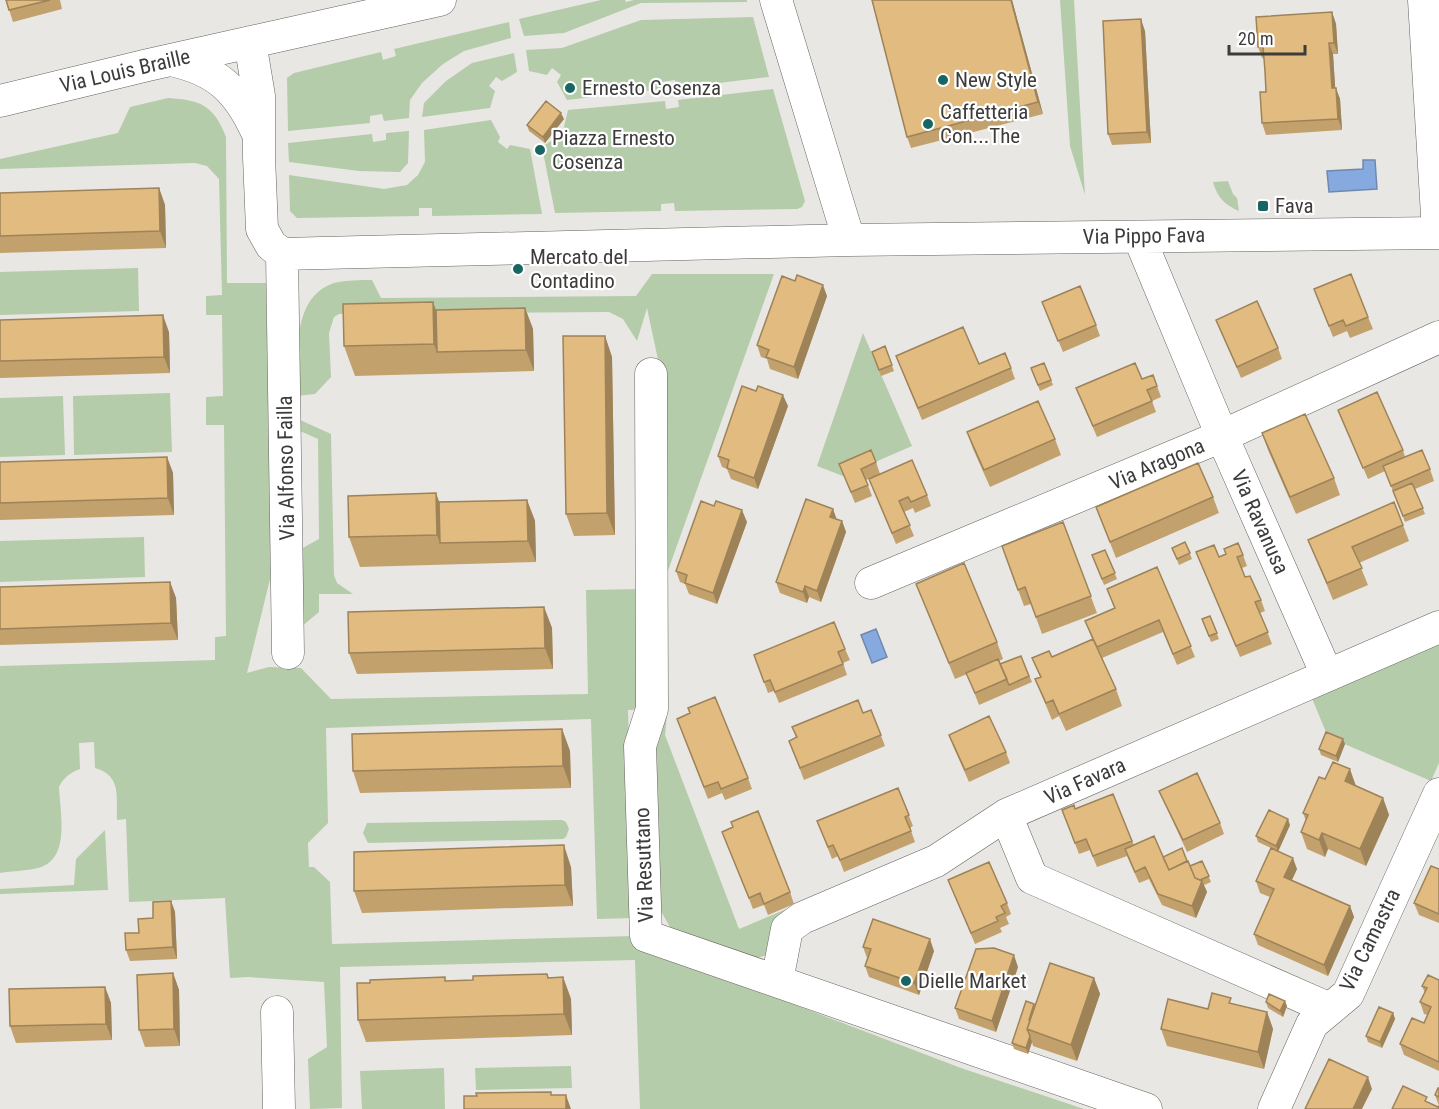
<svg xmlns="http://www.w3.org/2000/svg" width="1439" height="1109" font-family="'Roboto Condensed',sans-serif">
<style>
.green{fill:#b4cca9}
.water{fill:#86a9df;stroke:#7088ae;stroke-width:1.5}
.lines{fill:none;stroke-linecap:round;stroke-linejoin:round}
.minor-casing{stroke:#646260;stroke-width:33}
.minor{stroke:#fff;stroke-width:32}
.wall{fill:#c2a16d}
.shaded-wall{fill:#9e8359}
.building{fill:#e1bb7f;stroke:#9e8359;stroke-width:1.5}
.poi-dot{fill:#186561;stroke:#fff;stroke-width:2}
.labels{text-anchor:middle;stroke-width:4.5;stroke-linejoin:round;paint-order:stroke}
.street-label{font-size:21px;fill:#3d3c3b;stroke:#fff}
.poi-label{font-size:21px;fill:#3d3c3b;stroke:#fff;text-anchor:start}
</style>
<rect width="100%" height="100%" fill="#e9e7e4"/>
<!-- green -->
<path class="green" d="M601,0H625L626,2L634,0H747V2L641,3L564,33L524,36L519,19Z
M1060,0H1074L1085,195L1070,146Z
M753,17L769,77L677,88L675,80L662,82L663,89L567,100L557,82L561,75L552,68L547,75L529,71L526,50L562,48L641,20Z
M509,22L511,38L464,51L443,64L422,83L410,100L409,118L384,121L382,114L370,116V123L288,131L287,78L294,73L381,52L383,60L396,56L394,49Z
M514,53L517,72L502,81L496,77L489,86L495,91L490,108L422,117L424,103L446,81L472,63Z
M773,89L805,201L802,207L797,209L675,211L674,203L661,204V211L555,213L542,147L557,137L564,142L571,133L564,127L568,110L665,101L666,109L679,107L678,100Z
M168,98C200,100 214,105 226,137L227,283H266L272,571L247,673L269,667L301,668L331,699L588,694L586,590L640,589L642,709L628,710L634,918L597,919L591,719L326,728L328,823L308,843L309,867H314L330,882L332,944L635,936V944L961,1068L1084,1109H640L635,960L340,967L342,1108L310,1109L308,1059L327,1047L324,982L248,977L230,978L225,898L129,902L126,819L117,820C116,796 122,776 95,768L94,742L79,743L80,769C71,772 63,778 59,787C60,813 71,859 38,868C26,871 12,871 0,873V666L215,660V637L226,636L224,425H206V397L223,396L222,315H206V296L222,295L219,179L207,166L195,163L0,169V159L118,133L130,107Z
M491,120L500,137L498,142L507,149L510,145L530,149L542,214L432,216V208H419V216L297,218L290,211L289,175L384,189L407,185L418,175L425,162L424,130Z
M409,131L408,163L400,172L359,171L289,162L288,143L372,134L373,142L386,140V133Z
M1228,181L1233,194L1237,198L1239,211C1225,205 1217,197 1213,182Z
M138,268L139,311L0,315V272Z
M652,274H774L665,579L668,705L665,735L739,929L789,908L768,955L755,958L683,936L670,927L658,906L653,751L660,369L647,308L637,341L623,319L609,312L339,314L334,317L329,333L331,377L315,394L297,396C299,360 289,298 334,283C347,280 359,280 372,280L381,298L636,296Z
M863,333L912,446L843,476L817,466Z
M170,393L172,452L74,455L73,396Z
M63,396L65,455L0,457V398Z
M298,419L331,434L334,575L337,583L353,594H319V612L301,627L299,550L319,539L318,439L298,430Z
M144,537L145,577L0,582V541Z
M1439,638V763L1431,781L1328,737L1311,696Z
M562,820L566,822L569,829L566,837L563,839L368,843L363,833L367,823Z
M105,830L108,890L0,894V889L74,885L76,859Z
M571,1066L572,1088L476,1090L475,1068Z
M444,1068L445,1109H362L360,1071Z"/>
<!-- water -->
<path class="water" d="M1363,160H1375L1377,189L1329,192L1327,171L1363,169Z
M876,629L887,657L872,663L861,635Z"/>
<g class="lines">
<defs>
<path id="minor" d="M776,0L849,240
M1424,0L1438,232
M250,42L259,96V157L262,229L271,245L282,254L849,240L1439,233
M171,60C217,70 238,90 257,132
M0,101L148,65L440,0
M1139,237L1222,436L1327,675
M282,254L288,653
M651,374L652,709L640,746L646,936L1146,1109
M871,583L1222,436L1439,337
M1006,815L1032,878L1330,1009
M777,981L787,929L802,918L936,861L1006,815L1439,627
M277,1012L279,1109
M1274,1109L1312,1024L1348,994L1439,794"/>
</defs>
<!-- minor casing -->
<use href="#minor" class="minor-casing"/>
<!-- minor -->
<use href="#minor" class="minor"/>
</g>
<!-- wall -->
<path class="wall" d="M6,0H60L62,9L13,22Z
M1012,0L1043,114L911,148L907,137Z
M1332,12L1336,24L1338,54H1333L1335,88L1340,99L1342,130L1266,135L1262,123L1266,92L1264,58H1262L1258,47Z
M1145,31L1151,143L1112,145L1108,134Z
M564,119L545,143L529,131L527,125Z
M159,188L165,205L166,248L0,253V193Z
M795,281L827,296L798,379L770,369L767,359L761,357L757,345Z
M1314,289L1368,317L1373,329L1350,338L1347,331L1333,337Z
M1042,302L1096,325L1100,336L1063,352Z
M525,308L533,329L534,371L355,376L344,346Z
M0,320L169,332L170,373L0,378Z
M1216,320L1278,348L1282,359L1241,378Z
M605,336L612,357L615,535L574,536L566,514Z
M885,346L894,371L881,376L872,352Z
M896,356L1011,368L1015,379L922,420Z
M1031,368L1051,380L1053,385L1040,391Z
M1142,379L1157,386L1161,397L1152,401L1156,412L1097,437L1076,388Z
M788,406L758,489L731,479L727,469L722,467L718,456Z
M1338,410L1403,450L1405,457L1430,469L1434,481L1415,489L1425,514L1405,522L1385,471L1368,479Z
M967,432L1055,439L1061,455L990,487L973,449Z
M1262,433L1334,478L1340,495L1296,514L1268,450Z
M167,457L173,473L174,515L0,520V462Z
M876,462L880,474L866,480L872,496L855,503L839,464Z
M869,479L927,495L931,506L915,513L913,508L904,512L914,536L896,544Z
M1213,497L1219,513L1116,558L1096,507Z
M527,500L535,521L536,562L360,567L349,537L439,502Z
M833,509L836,519L842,521L846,532L821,602L809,597L807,603L780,593L776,582Z
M747,522L717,604L689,594L685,584L680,582L676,571Z
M1063,522L1097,613L1042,634L1031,604L1024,606L1002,546Z
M1403,525L1409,541L1359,563L1368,585L1333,600L1308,540Z
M1185,542L1192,559L1179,565L1172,548Z
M1105,550L1117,579L1104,585L1092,555Z
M1196,552L1219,557L1243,555L1247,566L1242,568L1245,577L1261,600L1265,611L1260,613L1272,644L1240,657Z
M1157,567L1195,657L1177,665L1163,632L1102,658L1116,689L1122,706L1066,731L1059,716L1052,720L1035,679L1040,677L1032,658L1052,657L1092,639L1085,621L1114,608L1107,589Z
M170,582L176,598L178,640L0,645V587Z
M916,584L997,642L1003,659L999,661L1000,664L1021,656L1032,682L979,705L967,674L955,679Z
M544,607L552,628L553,669L357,674L349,653Z
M1210,616L1219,639L1211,642L1202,619Z
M845,649L850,660L843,663L847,675L779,703L774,691L768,693L754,655Z
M871,710L885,746L804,780L789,741L796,738L792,727L863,713Z
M562,729L570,751L571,788L360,793L353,771Z
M681,730L748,778L752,789L725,800L722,793L708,799Z
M949,735L1006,752L1010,763L969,782L953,746Z
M1345,744L1338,762L1321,755L1319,749Z
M1325,779L1356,786L1383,798L1389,815L1366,866L1328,849L1325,857L1307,849L1301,832L1306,821L1303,813Z
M898,788L913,826L910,828L915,842L844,872L838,856L832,859L817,821Z
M1159,791L1220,823L1224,834L1187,852L1164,802Z
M1113,794L1134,845L1190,866L1202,861L1211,882L1204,885L1207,892L1196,918L1162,905L1149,879L1139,883L1127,856L1097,867L1090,850L1079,854L1062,810L1075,809Z
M1290,825L1278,851L1297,869L1292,880L1350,906L1354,917L1328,976L1258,945L1254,934L1270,897L1260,893L1256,881L1271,848L1258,842L1256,836Z
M727,843L790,892L794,904L768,915L764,905L753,909Z
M571,867L573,906L362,913L354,891Z
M1439,869V923L1419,915L1414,903Z
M948,880L1007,903L1011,914L1006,917L1009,924L1000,928L1002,932L975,944Z
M171,901L175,912L177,959L130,961L126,950L139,933Z
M863,947L934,951L919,995L869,977L865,966L867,958Z
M1018,967L996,1032L959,1019L955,1008Z
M173,973L179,990L180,1046L145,1047L139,1030Z
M445,977L446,981L563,977L571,999L572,1035L366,1042L358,1020L370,983Z
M1094,978L1100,994L1077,1061L1033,1046L1032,1042L1028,1054L1014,1049L1012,1043L1035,1006Z
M1439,980V1071L1404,1055L1400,1044L1424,1023L1428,1015L1424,1014L1420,1002L1425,993L1422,986Z
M105,987L111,1003L112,1040L16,1043L10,1026Z
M1266,1002L1287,1006L1283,1017L1268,1008Z
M1233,1004L1267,1012L1273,1029L1264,1069L1167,1046L1161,1029L1208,1009Z
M1393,1013L1395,1019L1382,1048L1368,1042L1366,1036Z
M1439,1088V1106L1435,1095Z"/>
<!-- shaded-wall -->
<path class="shaded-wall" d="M1011,0H1012L1043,114L1038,102Z
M1332,12L1336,24L1338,54L1334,43Z
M1141,19L1145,31L1151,143L1147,132Z
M1329,43L1333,54L1336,99L1332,88Z
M1336,88L1340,99L1342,130L1338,119Z
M561,113L564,119L545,143L543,137Z
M159,188L165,205L166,248L160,231Z
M823,285L827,296L798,379L794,367Z
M433,302L444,332L437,352L434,344Z
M525,308L533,329L534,371L526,350Z
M163,315L169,332L170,373L164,357Z
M605,336L612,357L615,535L607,513Z
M783,395L788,406L758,489L754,478Z
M167,457L173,473L174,515L168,498Z
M436,493L447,523L440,543L437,535Z
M527,500L535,521L536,562L528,541Z
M833,509L837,520L830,517Z
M742,510L747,522L717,604L713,593Z
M842,521L846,532L821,602L817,591Z
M170,582L176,598L178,640L171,623Z
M805,586L809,597L807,603L803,592Z
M544,607L552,628L553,669L545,648Z
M562,729L570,751L571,788L563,766Z
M1343,739L1345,744L1338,762L1336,756Z
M1350,769L1356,786L1345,781Z
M1383,798L1389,815L1366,866L1360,849Z
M1288,819L1290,825L1278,852L1276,846Z
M1322,833L1328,849L1325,857L1319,840Z
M564,845L571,867L573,906L565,885Z
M1293,858L1297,869L1288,888L1284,877Z
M1202,881L1207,892L1196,918L1192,906Z
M171,901L175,912L177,959L173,947Z
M1350,906L1354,917L1328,976L1324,965Z
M930,939L934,951L919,995L914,983Z
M1014,955L1018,967L996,1032L992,1021Z
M173,973L179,990L180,1046L174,1029Z
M563,977L571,999L572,1035L564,1014Z
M1094,978L1100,994L1077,1061L1071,1045Z
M105,987L111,1003L112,1040L106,1024Z
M1285,1001L1287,1006L1283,1017L1280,1011Z
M1267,1012L1273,1029L1264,1069L1258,1052Z
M1393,1013L1395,1019L1382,1048L1380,1042Z
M1030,1036L1032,1042L1028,1054L1026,1048Z
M1368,1077L1372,1089L1362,1109H1353Z
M566,1095L571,1109H566Z"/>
<!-- building -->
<path class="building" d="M6,0H50L9,10Z
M872,0H1011L1038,102L907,137Z
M1332,12L1334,43H1329L1332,88H1336L1338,119L1262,123L1260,92H1266L1265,71L1263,47H1258L1256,17Z
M1141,19L1147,132L1108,134L1103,21Z
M546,101L561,113L543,137L527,125Z
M159,188L160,231L0,236V193Z
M1351,274L1368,317L1346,326L1343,320L1329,326L1314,289Z
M797,275L823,285L794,367L766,357L769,350L757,345L782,276L795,281Z
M1080,286L1096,325L1058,341L1042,302Z
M1257,301L1278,348L1237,367L1216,320Z
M433,302L434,344L344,346L343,304Z
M525,308L526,350L437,352L436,310Z
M163,315L164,357L0,361V320Z
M963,327L979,364L1005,353L1011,368L918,408L896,356Z
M563,336H605L607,513L566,514Z
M885,346L892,365L879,370L872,352Z
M1044,363L1051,380L1038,385L1031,368Z
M1135,363L1142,379L1153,375L1157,386L1147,390L1152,401L1093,426L1076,388Z
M742,386L756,391L758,386L783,395L754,478L727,468L729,460L718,456Z
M1377,392L1403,450L1363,468L1338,410Z
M1038,401L1055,439L984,470L967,432Z
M1305,414L1334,478L1290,497L1262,433Z
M871,450L876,462L861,469L868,485L851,492L839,464Z
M1422,450L1430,469L1391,486L1383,466Z
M167,457L168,498L0,503V462Z
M912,460L927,495L911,502L908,497L899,501L910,525L892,533L869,479Z
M1198,463L1213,497L1110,542L1096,507Z
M1412,483L1423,508L1403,516L1393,491Z
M436,493L437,535L349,537L348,496Z
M806,499L833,509L830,517L842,521L817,591L805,586L803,592L776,582Z
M527,500L528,541L440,543L439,502Z
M701,501L714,506L716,501L742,510L713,593L685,583L687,575L676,571Z
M1394,502L1403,525L1352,547L1362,568L1327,583L1308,540Z
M1063,522L1091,596L1036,617L1025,587L1018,590L1002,546Z
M1185,542L1190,553L1177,559L1172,548Z
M1238,543L1243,555L1237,557L1245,577L1250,576L1261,600L1255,602L1268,632L1236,646L1196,552L1214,545L1219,557L1226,554L1224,549Z
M1105,550L1115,573L1102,579L1092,555Z
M964,563L997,642L949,663L916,584Z
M1157,567L1191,646L1173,654L1159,620L1097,647L1085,621L1115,608L1107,589Z
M170,582L171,623L0,629V587Z
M544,607L545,648L349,653L348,612Z
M1210,616L1217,633L1209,636L1202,619Z
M834,622L845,649L838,652L843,664L775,692L770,680L764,682L754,655Z
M1093,639L1116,689L1059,714L1053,700L1046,703L1035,679L1041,677L1032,658L1049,651L1052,657Z
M1021,656L1029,676L1009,685L1000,664Z
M998,659L1007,679L975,693L966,673Z
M715,697L748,778L721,789L718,782L704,787L677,719L690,713L688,708Z
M858,700L863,713L871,710L881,735L800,768L789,741L797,737L792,727Z
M989,716L1006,752L965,770L949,735Z
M562,729L563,766L353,771L352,734Z
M1326,732L1343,739L1336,756L1319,749Z
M1333,762L1350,769L1345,781L1383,798L1360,849L1322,833L1319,840L1301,832L1308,815L1303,813L1319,777L1325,779Z
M1197,773L1220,823L1183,840L1159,791Z
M898,788L909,815L905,817L911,831L840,860L833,845L828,847L817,821Z
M1113,794L1132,841L1093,856L1086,839L1075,843L1062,810L1074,805L1075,809Z
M1269,810L1288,819L1276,846L1256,836Z
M758,811L790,892L764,904L760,893L749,898L722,832L733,827L731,822Z
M1154,836L1169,870L1188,861L1195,878L1202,881L1192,906L1158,894L1145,867L1135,872L1125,849Z
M564,845L565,885L354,891V852Z
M1182,848L1187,861L1169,870L1163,857Z
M1271,848L1293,858L1284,877L1350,906L1324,965L1254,934L1274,889L1256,881Z
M1202,861L1209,876L1200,880L1195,878L1190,866Z
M989,862L1007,903L1001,906L1005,913L996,917L998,921L971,933L948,880Z
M1431,866L1439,869V914L1414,903Z
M171,901L173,947L126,950L125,933H139L138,919L153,918V902Z
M873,919L930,939L914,983L865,966L871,949L863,947Z
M994,948L1014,955L992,1021L955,1008L976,949Z
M1050,963L1094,978L1071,1045L1027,1029Z
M173,973L174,1029L139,1030L137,975Z
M547,974L548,978L563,977L564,1014L358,1020L357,983H370V980L445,977V981L473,980V976Z
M1428,975L1439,980V1062L1400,1044L1412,1018L1424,1023L1431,1007L1420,1002L1427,988L1422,986Z
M105,987L106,1024L10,1026L9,989Z
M1212,993L1231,998L1229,1003L1267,1012L1258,1052L1161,1029L1168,999L1208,1009Z
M1269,994L1285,1001L1280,1011L1266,1002Z
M1026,1001L1034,1004L1029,1020L1030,1021L1027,1029L1030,1036L1026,1048L1012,1043Z
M1379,1007L1393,1013L1380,1042L1366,1036Z
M1329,1059L1368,1077L1353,1109H1305Z
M1403,1086L1427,1097L1425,1101L1438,1107L1439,1106V1109H1392Z
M1438,1088H1439V1097L1435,1095Z
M551,1092V1095H566V1109H464V1096H477L476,1093Z"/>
<!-- markers -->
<g class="poi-dot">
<circle cx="943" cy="80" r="6"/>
<circle cx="570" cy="88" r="6"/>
<circle cx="928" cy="124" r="6"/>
<circle cx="540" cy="150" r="6"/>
<rect x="1257" y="200" width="12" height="12" rx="3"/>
<circle cx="518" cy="269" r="6"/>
<circle cx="906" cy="981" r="6"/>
</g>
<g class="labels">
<!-- street labels -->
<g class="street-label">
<text transform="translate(125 71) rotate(-13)" y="7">Via Louis Braille</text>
<text transform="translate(1144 236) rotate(-1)" y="7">Via Pippo Fava</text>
<text transform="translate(1157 464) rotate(-23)" y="7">Via Aragona</text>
<text transform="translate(286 468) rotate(-91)" y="7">Via Alfonso Failla</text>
<text transform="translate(1260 522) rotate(66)" y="7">Via Ravanusa</text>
<text transform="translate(1085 781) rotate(-24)" y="7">Via Favara</text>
<text transform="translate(644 865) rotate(-92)" y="7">Via Resuttano</text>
<text transform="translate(1370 940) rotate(-64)" y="7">Via Camastra</text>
</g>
<!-- poi labels -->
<g class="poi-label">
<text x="955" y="87">New Style</text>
<text x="582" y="95">Ernesto Cosenza</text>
<text x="940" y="119">Caffetteria<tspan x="940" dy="24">Con...The</tspan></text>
<text x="552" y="145">Piazza Ernesto<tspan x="552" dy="24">Cosenza</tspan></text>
<text x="1275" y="213">Fava</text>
<text x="530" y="264">Mercato del<tspan x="530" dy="24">Contadino</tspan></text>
<text x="918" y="988">Dielle Market</text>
</g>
</g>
<!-- scale -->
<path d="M1229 45v9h76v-9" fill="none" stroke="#3d3c3b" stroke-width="3"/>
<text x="1238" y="45" font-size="18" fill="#3d3c3b" stroke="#ffffff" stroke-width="4.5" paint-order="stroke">20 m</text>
</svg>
